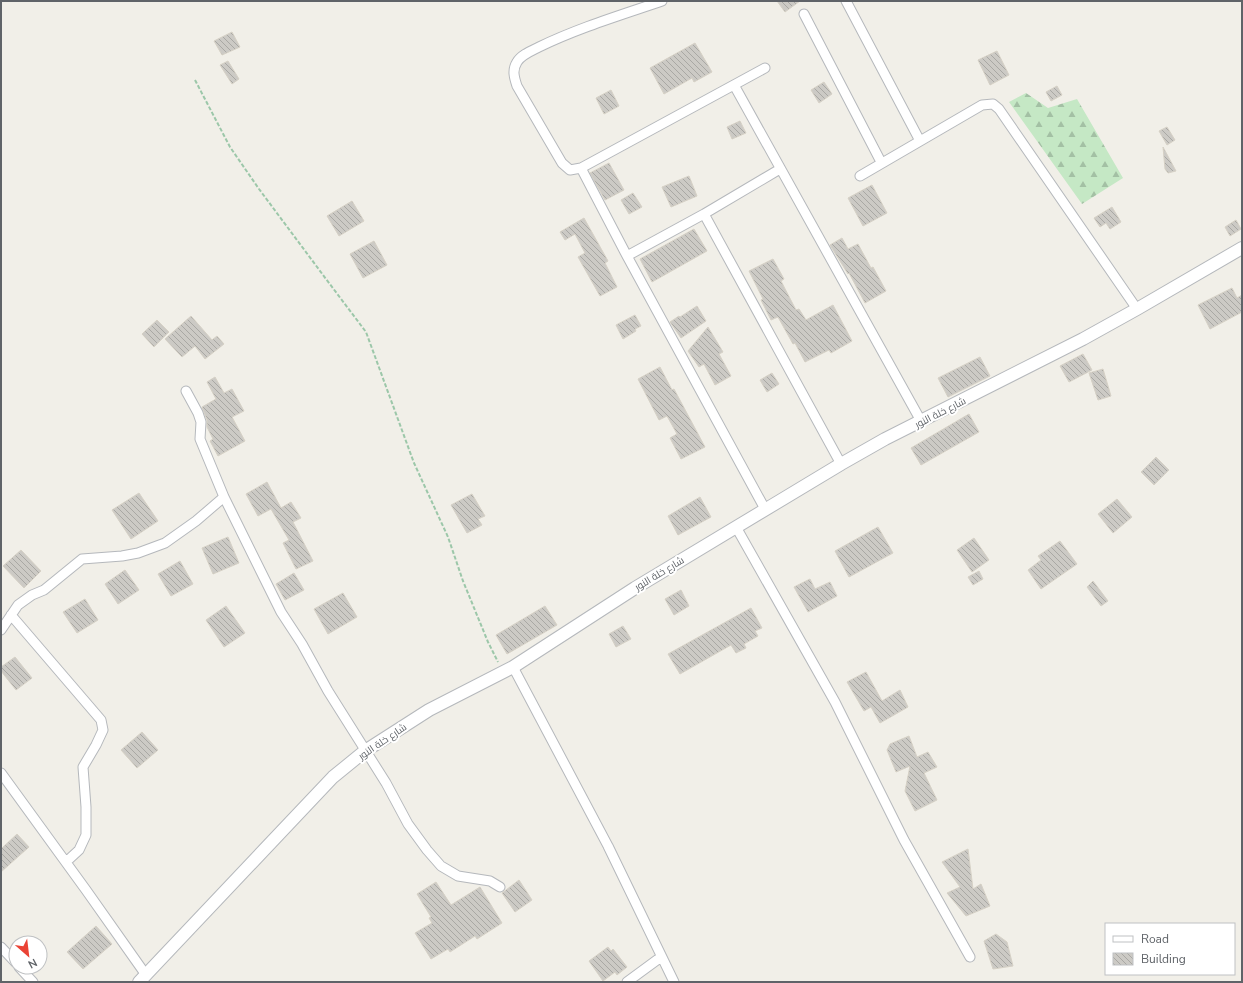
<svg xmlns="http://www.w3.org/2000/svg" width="1243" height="983" font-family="'Nunito Sans',Cairo,sans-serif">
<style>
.forest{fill:url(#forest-firs)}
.building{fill:url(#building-back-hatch);stroke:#d6d1c6}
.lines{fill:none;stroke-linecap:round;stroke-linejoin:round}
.minor-casing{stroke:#b5b8bc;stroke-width:11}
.tertiary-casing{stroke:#b5b8bc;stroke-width:14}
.path{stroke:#9cc7a9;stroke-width:2;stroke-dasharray:4 2;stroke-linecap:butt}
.minor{stroke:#fff;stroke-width:9}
.tertiary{stroke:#fff;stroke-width:12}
.labels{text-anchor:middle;stroke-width:4;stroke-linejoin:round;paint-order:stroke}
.street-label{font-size:10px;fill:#5f6368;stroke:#fff}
</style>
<defs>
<pattern id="forest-firs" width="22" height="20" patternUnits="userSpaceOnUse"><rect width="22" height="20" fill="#c5e8c5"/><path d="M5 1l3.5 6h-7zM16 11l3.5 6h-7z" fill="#a3c0a4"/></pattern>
<pattern id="building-back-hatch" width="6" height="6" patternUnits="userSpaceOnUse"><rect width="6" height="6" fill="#cccac5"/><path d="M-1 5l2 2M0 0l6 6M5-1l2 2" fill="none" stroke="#a9a8a4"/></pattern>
</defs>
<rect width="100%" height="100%" fill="#f1efe8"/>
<!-- forest -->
<path class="forest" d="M1026,93L1048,108L1077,99L1123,178L1082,204L1009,102Z"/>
<!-- building -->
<path class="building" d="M777,1H800L785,12Z
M232,32L240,47L222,55L214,41Z
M695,43L712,72L694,82L692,78L664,94L650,68Z
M997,51L1009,75L990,85L978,60Z
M228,61L239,79L232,84L220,65Z
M824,82L832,94L819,103L811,90Z
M1057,86L1062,95L1051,101L1046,92Z
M611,90L619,106L604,114L596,98Z
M740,121L746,133L732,139L727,127Z
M1167,127L1175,140L1167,145L1159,131Z
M1163,147L1176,171L1168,173L1165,169Z
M609,163L624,190L605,200L590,173Z
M689,176L697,196L671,207L662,187Z
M872,185L887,213L863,226L848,198Z
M633,193L642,207L629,214L621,200Z
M352,201L364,221L339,236L327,216Z
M1112,207L1121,222L1110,229L1106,223L1100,227L1094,218Z
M584,218L608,261L605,263L617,287L600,296L578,257L585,253L575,234L565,240L560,232Z
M1236,220L1241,229L1230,236L1225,227Z
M694,229L707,251L652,282L640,259Z
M842,238L848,249L858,244L871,268L873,267L886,291L865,303L849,273L848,274L830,245Z
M374,241L387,265L363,278L350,254Z
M773,259L784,279L781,281L796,310L799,309L806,320L833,305L852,341L831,353L829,350L805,362L795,343L793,344L778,317L771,320L761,300L763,299L749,271Z
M1232,288L1237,298L1242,295V312L1210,329L1198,305Z
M697,306L706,321L681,338L670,322L679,316L680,317Z
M635,315L641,326L635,329L636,331L623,339L616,325Z
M191,316L212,340L217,336L224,344L205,359L195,346L182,357L165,339Z
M157,320L169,332L154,347L142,334Z
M708,327L723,352L719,354L731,376L715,385L704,364L699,367L688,351Z
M1083,354L1092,370L1069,382L1060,366Z
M980,357L990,376L948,397L938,378Z
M660,367L672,390L674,389L705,447L681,459L670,438L677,434L667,416L659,420L638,379Z
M1103,369L1111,396L1098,400L1089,373Z
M772,373L779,384L767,392L760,380Z
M215,377L224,393L232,389L244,411L232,417L245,441L218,456L210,441L213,439L207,427V420L202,407L216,399L207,382Z
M969,414L979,432L921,465L911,448Z
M1156,457L1169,470L1154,485L1141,472Z
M267,482L281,508L291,502L301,518L293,522L313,561L296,569L283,543L289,540L271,509L258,516L246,494Z
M139,493L158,521L131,539L112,510Z
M472,494L485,516L478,519L482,525L467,533L451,505Z
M700,497L711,517L678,535L668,516Z
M1117,499L1132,517L1113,533L1098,514Z
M878,527L893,553L849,577L835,551Z
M228,537L239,563L213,574L202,548Z
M974,538L989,560L972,572L957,550Z
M1060,541L1077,564L1041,589L1028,570L1041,560L1038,556Z
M21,550L41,571L24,588L3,566Z
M180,561L193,584L171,596L158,574Z
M125,570L139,590L118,604L105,584Z
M979,571L983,579L973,585L968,577Z
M294,573L304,590L285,600L276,584Z
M810,579L815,589L830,582L837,596L808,612L794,587Z
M1093,581L1108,601L1101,606L1087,587Z
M681,590L689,606L674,615L665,599Z
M343,593L357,617L328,634L314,609Z
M85,599L98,620L77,633L63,612Z
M226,606L245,633L224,647L206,620Z
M545,606L557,625L507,654L496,635Z
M751,608L762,628L755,631L758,636L744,644L746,648L736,653L731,645L680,674L668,654Z
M623,626L631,639L616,647L609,634Z
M15,657L32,678L16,690L1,671V667Z
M866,672L882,701L900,690L908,707L880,723L871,707L864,711L847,682Z
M142,732L158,750L137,768L121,750Z
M909,736L917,757L928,752L937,767L924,773L937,800L915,811L905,791L910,766L896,772L887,750L890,744Z
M17,834L29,847L1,872V849Z
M968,849L973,889L981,884L990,906L966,916L947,893L960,887L942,862Z
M519,880L532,900L515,912L502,893Z
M436,882L451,905L480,887L502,923L477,939L475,936L450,952L448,949L431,959L415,933L432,923L429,918L431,917L417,894Z
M96,926L112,944L83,969L67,952Z
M996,934L1007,942L1013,966L993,969L984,941Z
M608,947L611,951L613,949L627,967L617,975L615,972L603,981L589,961Z"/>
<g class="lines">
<defs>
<path id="minor" d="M662,1C621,15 578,28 539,47C531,51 521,55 517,62C512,70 514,77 517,86L562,163L570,170L581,168L765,68
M846,1L920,141
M804,14L881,162
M734,85L921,421
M581,168L627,256L765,509
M860,176L982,105L993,104L999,109L1137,309
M704,214L841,464
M627,256L704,214L780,169
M186,391L198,413L201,422L200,439L224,497L281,612L302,644L328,691L386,783L408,824L427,850L441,866L458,876L490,881L500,887
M736,527L835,702L904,840L970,957
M11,615L101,720L103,730L96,745L83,767L86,807V835L79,850L66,862
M1,630L18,605L32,595L44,590L82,559L122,556L138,553L165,543L196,521L224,497
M513,667L608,846L674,982
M1,773L86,890L146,975
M1,947L16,963
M19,967L33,982
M627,982L661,957"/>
<path id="tertiary" d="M139,982L333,777L365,751L429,710L513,667L635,588L841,464L885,439L1083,339L1137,309L1242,248"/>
</defs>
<!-- minor casing -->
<use href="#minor" class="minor-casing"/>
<!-- tertiary casing -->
<use href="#tertiary" class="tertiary-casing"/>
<!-- path -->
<path class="path" d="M195,80L230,147L259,189L326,279L366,332L414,463L448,537L463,581L488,642L498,662"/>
<!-- minor -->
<use href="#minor" class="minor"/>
<!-- tertiary -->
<use href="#tertiary" class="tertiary"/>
</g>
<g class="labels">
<!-- street labels -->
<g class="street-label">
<text transform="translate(940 412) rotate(-27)" y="4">شارع خلة النور</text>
<text transform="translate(659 573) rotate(-31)" y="4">شارع خلة النور</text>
<text transform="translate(382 741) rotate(-34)" y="4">شارع خلة النور</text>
</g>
</g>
<!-- border -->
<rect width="1243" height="983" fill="none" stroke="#5f6368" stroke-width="4"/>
<!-- legend -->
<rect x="1105" y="923" width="130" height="52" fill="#ffffff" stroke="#bfc1c3"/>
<rect x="1113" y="936" width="20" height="6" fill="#ffffff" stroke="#bfc1c3"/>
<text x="1141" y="943" font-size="12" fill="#5f6368">Road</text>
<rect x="1113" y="953" width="20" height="12" fill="url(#building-back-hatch)" stroke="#bfc1c3"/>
<text x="1141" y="963" font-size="12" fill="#5f6368">Building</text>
<!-- north arrow -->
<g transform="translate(28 955) rotate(152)"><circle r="19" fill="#ffffff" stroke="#bfc1c3"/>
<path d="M0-3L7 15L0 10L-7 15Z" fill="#ea4335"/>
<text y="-6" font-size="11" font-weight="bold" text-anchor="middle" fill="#5f6368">N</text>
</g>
</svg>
